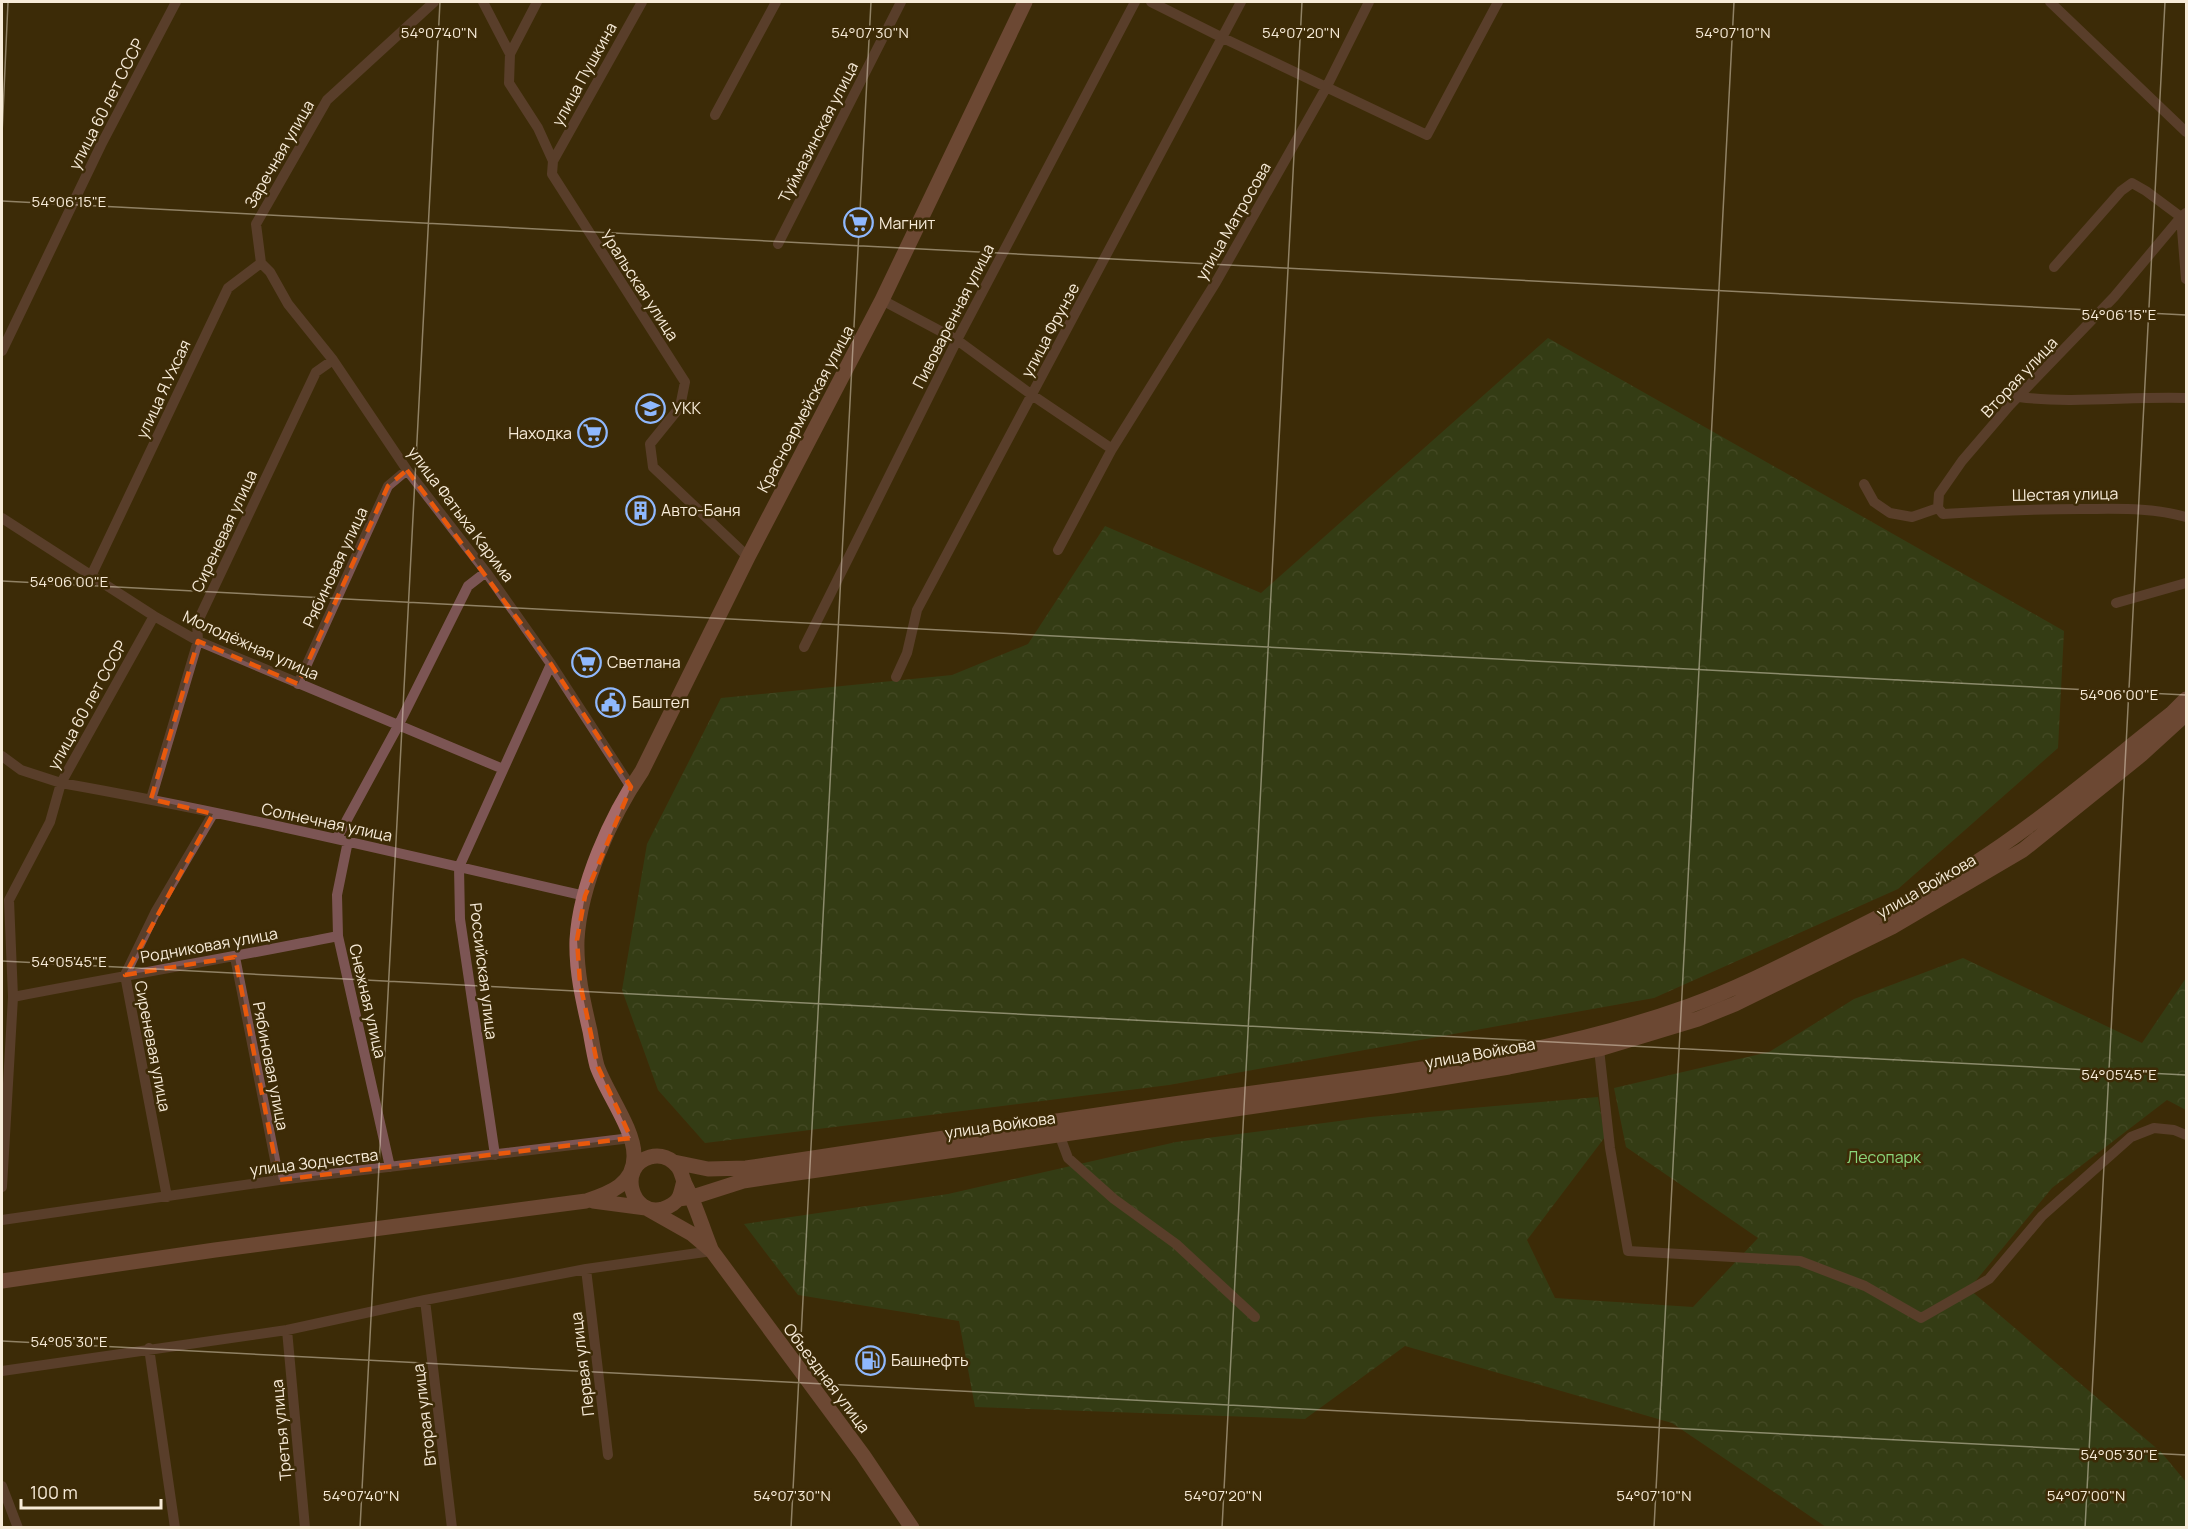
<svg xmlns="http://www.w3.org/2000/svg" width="2188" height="1529" font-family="Manrope,sans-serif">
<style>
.forest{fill:url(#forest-crowns)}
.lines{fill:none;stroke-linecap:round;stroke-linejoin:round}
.minor{stroke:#7c5554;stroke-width:10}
.secondary{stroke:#a66a69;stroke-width:15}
.marked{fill:none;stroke:#e8590c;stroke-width:4.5;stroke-dasharray:12 8;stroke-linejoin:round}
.ticks{fill:none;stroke:#f7ebd8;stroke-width:1.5;stroke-opacity:0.45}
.labels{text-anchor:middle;stroke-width:5;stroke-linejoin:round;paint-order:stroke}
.street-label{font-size:16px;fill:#f7ebd8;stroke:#3d2b07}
.poi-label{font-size:16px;fill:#f7ebd8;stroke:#3d2b07;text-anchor:start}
.park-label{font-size:16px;fill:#8ad67b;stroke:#3d2b07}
.ticks-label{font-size:15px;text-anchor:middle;fill:#f7ebd8;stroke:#3d2b07;stroke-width:5;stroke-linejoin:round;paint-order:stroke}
</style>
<defs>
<pattern id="forest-crowns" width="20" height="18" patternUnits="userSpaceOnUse" patternTransform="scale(1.5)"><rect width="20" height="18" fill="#2c5125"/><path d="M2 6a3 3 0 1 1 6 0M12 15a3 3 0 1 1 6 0" fill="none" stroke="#4b6a44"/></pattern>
</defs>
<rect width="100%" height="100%" fill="#3d2b07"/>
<!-- forest -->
<path class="forest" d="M1548,338L2064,631L2058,748L1898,889L1654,998L1169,1085L705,1143L658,1090L622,990L647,844L721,698L952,675L1028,644L1105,526L1261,593Z
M1963,958L2142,1043L2186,978V1110L2167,1100L2052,1188L1969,1289L2161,1452L2186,1482V1527H1826L1672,1423L1405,1346L1305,1419L975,1407L959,1321L798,1295L744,1224L948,1194L1176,1142L1370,1117L1598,1097L1605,1137L1527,1240L1555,1298L1693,1307L1758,1238L1626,1147L1614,1088L1769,1052L1854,999Z"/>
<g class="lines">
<!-- minor -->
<path class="minor" d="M483,2L510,54
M537,2L510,54L509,83L538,128L553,161L552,174L685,382L680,407L650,444L653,467L748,557
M1151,2L1223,38L1427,135L1498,2
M2050,2L2186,132
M715,115L776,2
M553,161L642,2
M2186,213L2181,217L2114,297L2010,405L1962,461L1939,494L1938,508L1943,514C1989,511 2035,509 2081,509C2118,509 2151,507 2186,517
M778,244L901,2
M261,263L270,272L288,304L333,360L407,470L486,572L551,664L631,787
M2054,267L2121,191L2132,183L2146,191L2181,217L2186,279
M882,300L957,340L1032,395L1112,449
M2,351L101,145L176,2
M2019,397C2074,404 2131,396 2186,398
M1864,484L1874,502L1890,513L1912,517L1938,508
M2,518L154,616L198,641L503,769
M1058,550L1112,449L1216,282L1326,88L1369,2
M91,576L228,288L261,263L256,224L327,100L434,2
M2116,603L2186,583
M804,647L957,340L1135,2
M896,677L907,653L917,610L1241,2
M298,684L388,486L407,470
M2,756L21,770L61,783L154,616
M151,799L198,641L197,623L316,372L333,360
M337,838L398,726L468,586L486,572
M348,841L337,895L338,936L390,1167
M235,957L279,1180
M13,997C121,976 230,958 338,936
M1599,1049L1610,1148L1628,1251L1800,1261L1865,1286L1921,1318L1989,1279L2042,1216L2131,1137L2154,1128L2174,1130L2186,1135
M1059,1134L1068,1158L1114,1199L1176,1244L1255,1317
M495,1155L460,919L459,867L551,664
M2,1187L13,997L9,900L50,822L61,783C237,814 411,856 585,896
M167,1197L125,975L156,911L213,814
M2,1220L279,1180L631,1138
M586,1269L608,1455
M425,1300L452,1528
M287,1330L305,1528
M149,1348L175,1528
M2,1371L287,1330L425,1300L586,1269L712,1251
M2,1486L18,1528"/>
<!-- secondary -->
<path class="secondary" d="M674,1162L708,1169L746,1168C908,1144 1069,1118 1231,1096C1384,1074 1542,1059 1689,1006C1739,988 1787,963 1835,939C1880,916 1926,894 1969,867C2040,822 2105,766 2171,714L2186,699
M684,1181C682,1187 681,1195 678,1199C675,1204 668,1207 663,1209C631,1218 617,1166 650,1157C661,1154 671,1158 678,1167C682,1172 682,1178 685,1184C696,1205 702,1227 711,1249
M678,1199L693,1197L743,1181L1393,1086L1509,1067L1599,1049L1698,1019L1735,1004L1892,927L2023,850L2141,755L2186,714
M593,1201L646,1208L692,1234L712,1251L863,1455L912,1528
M2,1281L215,1250L586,1201C610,1193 635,1184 634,1155C634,1129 606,1092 597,1066C594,1055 592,1042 590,1031C583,1001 576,971 577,940C580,885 611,816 642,771L748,557L882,300L1025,2"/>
</g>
<!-- marked area -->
<path d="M0 0H2188V1529H0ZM407,470L551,664L631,787L585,896L577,940L580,983L598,1067L631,1138L279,1180L235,957L125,975L213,814L151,799L198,641L298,684L388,486Z" fill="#3d2b07" fill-opacity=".55" fill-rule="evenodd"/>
<path class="marked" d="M407,470L551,664L631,787L585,896L577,940L580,983L598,1067L631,1138L279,1180L235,957L125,975L213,814L151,799L198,641L298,684L388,486Z"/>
<!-- ticks -->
<path class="ticks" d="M2,134L8,2M2,201L2186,315M2,581L2186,695M2,961L2186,1075M2,1341L2186,1455M360,1528L440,2M791,1528L871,2M1222,1528L1302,2M1654,1528L1734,2M2085,1528L2165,2"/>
<!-- icons -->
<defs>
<symbol id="supermarket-ring" viewBox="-11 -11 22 22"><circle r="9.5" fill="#3d2b07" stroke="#8fb8fd" stroke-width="1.5"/><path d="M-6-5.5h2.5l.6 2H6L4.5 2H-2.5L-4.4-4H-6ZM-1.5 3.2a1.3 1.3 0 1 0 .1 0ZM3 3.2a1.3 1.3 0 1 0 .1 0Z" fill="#8fb8fd"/></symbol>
<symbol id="university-ring" viewBox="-11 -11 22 22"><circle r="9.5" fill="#3d2b07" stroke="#8fb8fd" stroke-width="1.5"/><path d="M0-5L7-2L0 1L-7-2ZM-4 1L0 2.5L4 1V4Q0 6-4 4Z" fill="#8fb8fd"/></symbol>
<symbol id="building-ring" viewBox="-11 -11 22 22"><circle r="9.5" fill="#3d2b07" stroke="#8fb8fd" stroke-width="1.5"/><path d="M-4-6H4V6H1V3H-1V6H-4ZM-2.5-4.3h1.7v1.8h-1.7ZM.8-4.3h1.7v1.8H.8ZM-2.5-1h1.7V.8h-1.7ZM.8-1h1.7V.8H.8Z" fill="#8fb8fd"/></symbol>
<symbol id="civic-ring" viewBox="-11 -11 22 22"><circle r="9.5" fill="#3d2b07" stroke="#8fb8fd" stroke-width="1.5"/><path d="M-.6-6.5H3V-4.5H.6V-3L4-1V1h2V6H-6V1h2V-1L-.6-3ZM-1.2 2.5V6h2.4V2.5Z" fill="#8fb8fd"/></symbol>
<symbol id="fuel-ring" viewBox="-11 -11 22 22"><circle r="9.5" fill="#3d2b07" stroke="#8fb8fd" stroke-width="1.5"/><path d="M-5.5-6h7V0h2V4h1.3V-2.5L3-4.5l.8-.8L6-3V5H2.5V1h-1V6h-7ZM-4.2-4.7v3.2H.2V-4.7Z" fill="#8fb8fd"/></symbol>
</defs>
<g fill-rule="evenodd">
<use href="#supermarket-ring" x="842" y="206" width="33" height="33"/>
<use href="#university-ring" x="634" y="392" width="33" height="33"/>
<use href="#supermarket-ring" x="576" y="416" width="33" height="33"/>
<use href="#building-ring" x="624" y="494" width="33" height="33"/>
<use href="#supermarket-ring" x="570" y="646" width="33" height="33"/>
<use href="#civic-ring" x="594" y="686" width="33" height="33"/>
<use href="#fuel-ring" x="854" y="1344" width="33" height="33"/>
</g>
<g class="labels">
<!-- street labels -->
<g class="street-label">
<text transform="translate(584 74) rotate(-61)" y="6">улица Пушкина</text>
<text transform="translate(106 104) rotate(-63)" y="6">улица 60 лет СССР</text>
<text transform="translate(818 132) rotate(-63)" y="6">Туймазинская улица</text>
<text transform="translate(279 154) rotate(-60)" y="6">Заречная улица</text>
<text transform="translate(1233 221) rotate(-60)" y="6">улица Матросова</text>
<text transform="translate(640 285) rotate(57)" y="6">Уральская улица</text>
<text transform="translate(953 316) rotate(-63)" y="6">Пивоваренная улица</text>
<text transform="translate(1050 330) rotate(-62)" y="6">улица Фрунзе</text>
<text transform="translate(2019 377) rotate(-47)" y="6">Вторая улица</text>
<text transform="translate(163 389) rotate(-65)" y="6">улица Я.Ухсая</text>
<text transform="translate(805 409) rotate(-62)" y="6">Красноармейская улица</text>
<text transform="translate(2065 494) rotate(-1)" y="6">Шестая улица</text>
<text transform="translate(461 514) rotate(53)" y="6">улица Фатыха Карима</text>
<text transform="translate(224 531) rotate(-65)" y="6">Сиреневая улица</text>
<text transform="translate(335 567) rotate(-65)" y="6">Рябиновая улица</text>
<text transform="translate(251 645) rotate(24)" y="6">Молодёжная улица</text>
<text transform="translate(87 705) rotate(-61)" y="6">улица 60 лет СССР</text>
<text transform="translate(327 822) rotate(12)" y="6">Солнечная улица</text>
<text transform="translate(1926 886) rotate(-30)" y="6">улица Войкова</text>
<text transform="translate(209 945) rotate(-10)" y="6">Родниковая улица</text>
<text transform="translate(484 971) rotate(83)" y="6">Российская улица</text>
<text transform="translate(368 1001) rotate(77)" y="6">Снежная улица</text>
<text transform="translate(153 1046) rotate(79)" y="6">Сиреневая улица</text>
<text transform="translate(1480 1053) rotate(-10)" y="6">улица Войкова</text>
<text transform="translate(271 1066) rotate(79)" y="6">Рябиновая улица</text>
<text transform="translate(1000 1125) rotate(-8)" y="6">улица Войкова</text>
<text transform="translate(314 1162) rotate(-7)" y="6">улица Зодчества</text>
<text transform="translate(582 1364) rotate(-97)" y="6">Первая улица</text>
<text transform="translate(827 1378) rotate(53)" y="6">Объездная улица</text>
<text transform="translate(424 1415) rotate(-97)" y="6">Вторая улица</text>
<text transform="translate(281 1430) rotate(-95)" y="6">Третья улица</text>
</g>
<!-- poi labels -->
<g class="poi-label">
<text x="879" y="229">Магнит</text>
<text x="672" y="414">УКК</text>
<text x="572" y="439" text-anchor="end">Находка</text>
<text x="661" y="516">Авто-Баня</text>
<text x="607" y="668">Светлана</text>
<text x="632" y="708">Баштел</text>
<text x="891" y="1366">Башнефть</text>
</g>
<!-- park labels -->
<g class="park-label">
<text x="1884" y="1163">Лесопарк</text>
</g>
</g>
<g class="ticks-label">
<text x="439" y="38">54°07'40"N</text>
<text x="870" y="38">54°07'30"N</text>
<text x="1301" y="38">54°07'20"N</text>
<text x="1733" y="38">54°07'10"N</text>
<text x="69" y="207">54°06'15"E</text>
<text x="2119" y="320">54°06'15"E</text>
<text x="69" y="587">54°06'00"E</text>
<text x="2119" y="700">54°06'00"E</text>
<text x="69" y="967">54°05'45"E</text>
<text x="2119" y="1080">54°05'45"E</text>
<text x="69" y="1347">54°05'30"E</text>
<text x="2119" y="1460">54°05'30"E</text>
<text x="361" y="1501">54°07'40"N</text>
<text x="792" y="1501">54°07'30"N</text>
<text x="1223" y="1501">54°07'20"N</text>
<text x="1654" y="1501">54°07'10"N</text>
<text x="2086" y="1501">54°07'00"N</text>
</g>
<!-- border -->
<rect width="2188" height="1529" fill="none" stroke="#f7ebd8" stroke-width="6"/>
<!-- scale -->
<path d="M21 1499v9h140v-9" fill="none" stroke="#f7ebd8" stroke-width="3"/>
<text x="30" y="1499" font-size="18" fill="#f7ebd8" stroke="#3d2b07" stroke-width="4.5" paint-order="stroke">100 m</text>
</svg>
